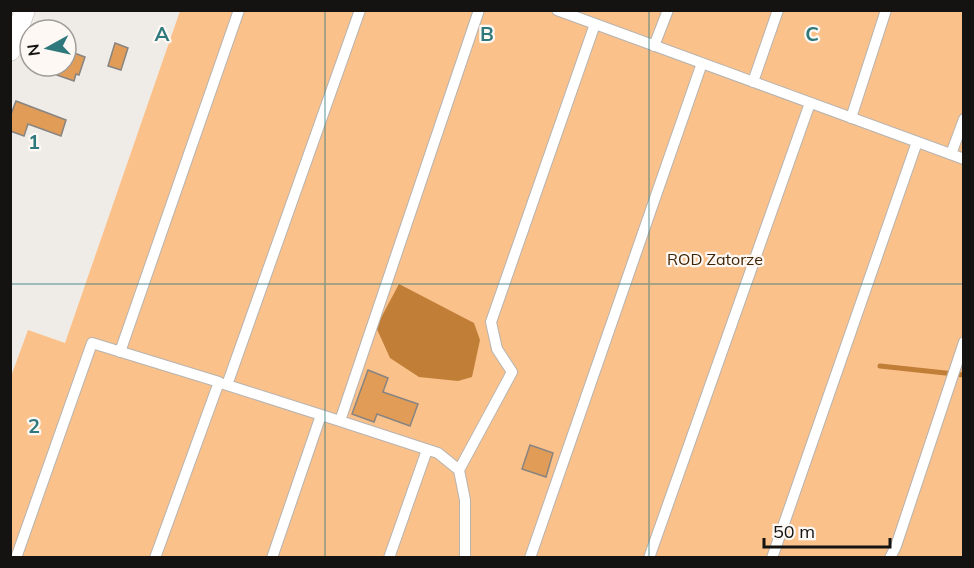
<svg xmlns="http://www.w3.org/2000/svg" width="974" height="568" font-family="Mulish,sans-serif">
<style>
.green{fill:#fbc18b}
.water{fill:#c07e37}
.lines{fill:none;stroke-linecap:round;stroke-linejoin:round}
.stream{stroke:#c07e37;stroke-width:5}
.building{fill:#e19c57;stroke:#888481;stroke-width:1.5}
.service-casing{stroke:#b7b3af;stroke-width:12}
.minor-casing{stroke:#b7b3af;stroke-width:21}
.service{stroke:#fff;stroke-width:10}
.minor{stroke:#fff;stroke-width:20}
.grid{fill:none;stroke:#2f797c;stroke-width:1.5;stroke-opacity:0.55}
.labels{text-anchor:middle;stroke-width:4.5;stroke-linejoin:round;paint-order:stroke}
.park-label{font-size:16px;fill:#402506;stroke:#fdf8f4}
.grid-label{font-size:20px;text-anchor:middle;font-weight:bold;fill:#2f797c;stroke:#fdf8f4;stroke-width:4.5;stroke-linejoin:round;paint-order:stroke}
</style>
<rect width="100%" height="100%" fill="#efebe7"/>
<!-- green -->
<path class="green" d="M180,11H963V557H11L10,379L28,330L65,343Z"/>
<!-- water -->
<path class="water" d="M399,284L474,323L480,340L472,377L458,381L419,377L390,358L376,327Z"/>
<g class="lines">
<!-- stream -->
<path class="stream" d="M880,366L964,375"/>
</g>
<!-- building -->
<path class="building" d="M115,43L128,48L121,70L108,66Z
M66,50L85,57L79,75L76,74L74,81L37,68V66H66Z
M16,101L66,120L61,136L28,124L24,136L10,131V117Z
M368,370L388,378L383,392L418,404L410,426L377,414L374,422L352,414Z
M530,445L553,453L546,477L522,469Z"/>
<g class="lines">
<defs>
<path id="service" d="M557,10L964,159
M654,46L668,10
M753,82L778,10
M851,118L886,10
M951,154L964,119
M120,352L239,10
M220,383L227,385L360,10
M227,385L340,421L479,10
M340,421L438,453L459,470L465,500V558
M459,470L512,372L497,349L491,322L595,24
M16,558L92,343L219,382L155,558
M272,558L321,415
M389,558L427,450
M530,558L702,63
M649,558L810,103
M772,558L917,142
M890,558L896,546L964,342"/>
<path id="minor" d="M10,51L25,10"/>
</defs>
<!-- service casing -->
<use href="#service" class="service-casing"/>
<!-- minor casing -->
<use href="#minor" class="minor-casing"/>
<!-- service -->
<use href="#service" class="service"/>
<!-- minor -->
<use href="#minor" class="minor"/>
</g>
<!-- grid -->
<path class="grid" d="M325,10V558M649,10V558M10,284H964"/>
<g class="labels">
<!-- park labels -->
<g class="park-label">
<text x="715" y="265">ROD Zatorze</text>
</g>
</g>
<g class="grid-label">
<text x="162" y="41">A</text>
<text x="487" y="41">B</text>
<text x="812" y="41">C</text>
<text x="34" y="149">1</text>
<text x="34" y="433">2</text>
</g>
<!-- border -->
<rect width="974" height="568" fill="none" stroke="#141311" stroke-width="24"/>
<!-- north arrow -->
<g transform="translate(48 48) rotate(262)"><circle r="28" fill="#fdf8f4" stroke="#a09c99" stroke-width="1.5"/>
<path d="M0-4.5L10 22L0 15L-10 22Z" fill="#2f797c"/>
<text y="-9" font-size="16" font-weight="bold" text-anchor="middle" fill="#141311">N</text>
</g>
<!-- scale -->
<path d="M764 538v9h126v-9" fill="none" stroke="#141311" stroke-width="3"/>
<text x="773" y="538" font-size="18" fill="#141311" stroke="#fdf8f4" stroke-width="4.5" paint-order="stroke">50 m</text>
</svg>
